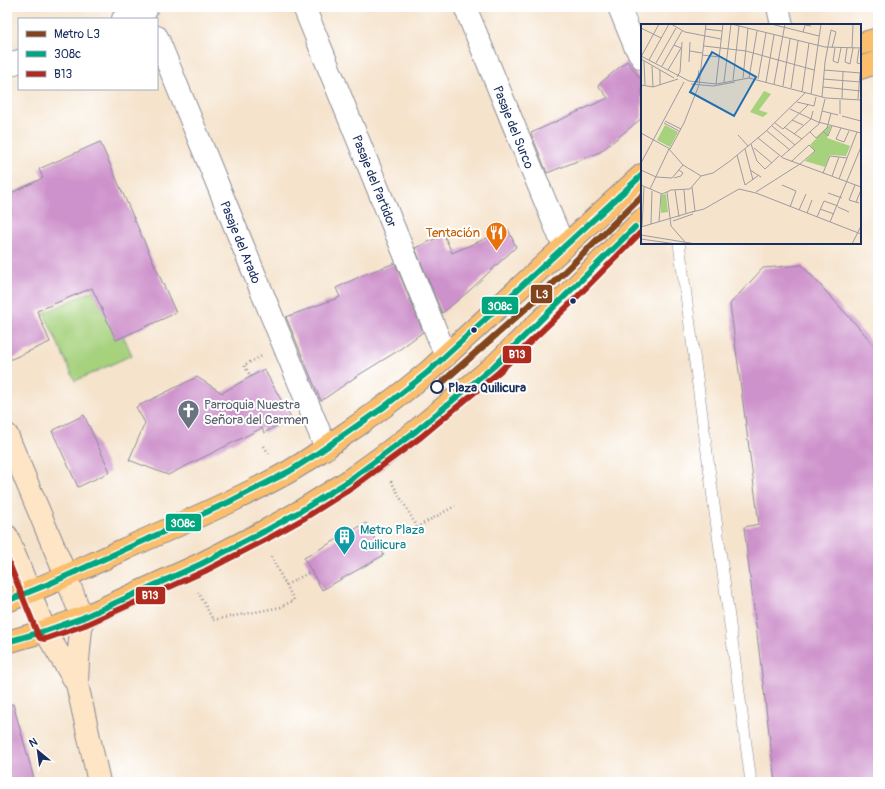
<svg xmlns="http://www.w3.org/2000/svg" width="885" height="789" font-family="Pangolin,sans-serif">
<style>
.green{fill:#a6d17d;stroke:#60806e}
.building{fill:#cd91cb}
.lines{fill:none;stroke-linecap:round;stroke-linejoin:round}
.service-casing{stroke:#888995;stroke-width:12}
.minor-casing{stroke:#888995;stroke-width:24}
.secondary-casing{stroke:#888995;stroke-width:24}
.primary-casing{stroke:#888995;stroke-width:24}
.path{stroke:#888995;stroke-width:2.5;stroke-dasharray:1 3;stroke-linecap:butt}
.service{stroke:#fff;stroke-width:11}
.minor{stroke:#fff;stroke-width:22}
.secondary{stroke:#fde5c5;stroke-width:22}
.primary{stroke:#fabe6d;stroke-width:22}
.bus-1-casing{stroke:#fff;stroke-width:9}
.bus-2-casing{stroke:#fff;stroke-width:9}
.bus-1{stroke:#00a77e;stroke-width:6}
.bus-2{stroke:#af2b1e;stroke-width:6}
.metro-1-casing{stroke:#fff;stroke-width:10}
.metro-1{stroke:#83441d;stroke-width:7}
.bus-dot{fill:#1b2f5e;stroke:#fff;stroke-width:1.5}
.stop-dot{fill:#fff;stroke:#1b2f5e;stroke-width:2}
.labels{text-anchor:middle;stroke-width:4;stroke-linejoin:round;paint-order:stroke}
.street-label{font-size:13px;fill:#1b2f5e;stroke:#fff}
.food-label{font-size:13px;fill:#c56008;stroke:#fff;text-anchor:end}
.stop-label{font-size:13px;font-weight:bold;fill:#1b2f5e;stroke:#fff;text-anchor:start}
.worship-label{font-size:13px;fill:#5b616d;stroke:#fff;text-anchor:start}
.culture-label{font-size:13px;fill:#0d838f;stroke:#fff;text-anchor:start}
.inset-road{fill:none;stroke:#9e9ba0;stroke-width:1}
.view{fill:#1f6fb2;fill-opacity:0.15;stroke:#1f6fb2;stroke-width:2}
.inset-edge{fill:none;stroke:#1b2f5e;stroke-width:2}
.line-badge{stroke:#fff;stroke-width:1.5}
.badge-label{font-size:11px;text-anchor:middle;font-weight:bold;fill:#fff}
</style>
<rect width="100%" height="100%" fill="#fff"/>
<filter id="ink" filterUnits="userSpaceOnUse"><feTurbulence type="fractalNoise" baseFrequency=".025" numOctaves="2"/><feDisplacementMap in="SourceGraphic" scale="8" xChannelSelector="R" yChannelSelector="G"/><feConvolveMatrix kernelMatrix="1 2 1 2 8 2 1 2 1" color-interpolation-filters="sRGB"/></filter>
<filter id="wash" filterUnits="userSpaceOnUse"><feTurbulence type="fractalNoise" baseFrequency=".012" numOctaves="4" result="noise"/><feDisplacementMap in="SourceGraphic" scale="16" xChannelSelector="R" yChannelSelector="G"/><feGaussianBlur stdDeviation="0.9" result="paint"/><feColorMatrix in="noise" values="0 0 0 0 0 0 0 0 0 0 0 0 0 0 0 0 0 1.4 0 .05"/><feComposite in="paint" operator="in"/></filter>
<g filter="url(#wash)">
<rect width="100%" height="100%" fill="#f5e3cc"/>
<!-- green -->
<path class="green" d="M101,287L132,355L75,381L44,313Z"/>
<g id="blocks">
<!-- building -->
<path class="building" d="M627,61L642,81V118L600,152L547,173L531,133L608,98L598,85Z
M100,142L176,313L116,340L92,288L37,311L50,342L7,361V195L43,178L39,169Z
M508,229L516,247L469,291L442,313L415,248L444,235L452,253Z
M395,263L423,332L396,352L357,376L321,401L286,317L340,297L336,288L363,275Z
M802,265L878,349V782H775L744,527L759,524L730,304L763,268Z
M264,369L291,418L264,433L262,428L168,475L129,460L145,423L136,407L197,377L222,393Z
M84,415L110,472L78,487L52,431Z
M366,523L384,555L322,590L304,558Z
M13,704L35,782H7V705Z"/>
</g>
</g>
<g filter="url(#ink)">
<use href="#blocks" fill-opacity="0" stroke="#888995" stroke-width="1"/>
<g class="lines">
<defs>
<path id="service" d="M679,243L751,782"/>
<path id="minor" d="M304,7L446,356
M465,7L564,247
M619,7L635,46L642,58
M778,7L782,25
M123,19L146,10
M157,37L326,448
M7,66L19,61"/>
<path id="secondary" d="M7,435L66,576L82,618L78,661L77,684L99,782
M7,536L45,631L77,684"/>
<path id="primary" d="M860,44L878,39
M860,68L878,62
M7,601C47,586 85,567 123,550C179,524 237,501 290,471C307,461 323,450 338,439C369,418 399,396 428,372L642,175
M7,642L45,631L82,618L201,564L265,531L299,512L347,482L383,456L416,431L494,366L564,298L642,220"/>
</defs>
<!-- service casing -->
<use href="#service" class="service-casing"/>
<!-- minor casing -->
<use href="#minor" class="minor-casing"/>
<!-- secondary casing -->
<use href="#secondary" class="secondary-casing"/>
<!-- primary casing -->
<use href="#primary" class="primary-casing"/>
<!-- path -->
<path class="path" d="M251,377L244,365L262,356
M264,446L269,454
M391,481L417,527L455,506
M286,585L312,571
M198,592L213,620L281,607L294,600L270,555"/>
<!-- service -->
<use href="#service" class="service"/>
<!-- minor -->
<use href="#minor" class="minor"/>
<!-- secondary -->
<use href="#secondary" class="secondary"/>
<!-- primary -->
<use href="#primary" class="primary"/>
<defs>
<path id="bus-1" d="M7,601L51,583L229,502L290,471L315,455L384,407L428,372L642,175
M7,642L45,631L82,618L201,564L265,531L299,512L347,482L416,431L494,366L635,227"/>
<path id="bus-2" d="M7,558L38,635L40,638L45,639L85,625L205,571L269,538L303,519L352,488L421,437L499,372L570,304L642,231"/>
</defs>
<!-- bus-1 casing -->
<use href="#bus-1" class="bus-1-casing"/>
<!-- bus-2 casing -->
<use href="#bus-2" class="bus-2-casing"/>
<!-- bus-1 -->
<use href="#bus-1" class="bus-1"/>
<!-- bus-2 -->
<use href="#bus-2" class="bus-2"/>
<defs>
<path id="metro-1" d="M437,387L543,293L642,196"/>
</defs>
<!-- metro-1 casing -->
<use href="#metro-1" class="metro-1-casing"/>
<!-- metro-1 -->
<use href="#metro-1" class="metro-1"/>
</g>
</g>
<!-- icons -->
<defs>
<symbol id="restaurant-pin" viewBox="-11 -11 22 30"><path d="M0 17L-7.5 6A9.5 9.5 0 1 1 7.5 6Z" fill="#e8710a" stroke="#fff"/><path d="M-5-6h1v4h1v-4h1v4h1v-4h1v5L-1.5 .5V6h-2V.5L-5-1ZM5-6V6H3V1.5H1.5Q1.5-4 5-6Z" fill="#fff"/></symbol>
<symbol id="church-pin" viewBox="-11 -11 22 30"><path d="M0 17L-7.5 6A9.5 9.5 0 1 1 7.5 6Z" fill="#6b7280" stroke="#fff"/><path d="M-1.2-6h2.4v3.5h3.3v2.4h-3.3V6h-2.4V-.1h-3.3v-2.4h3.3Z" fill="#fff"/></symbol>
<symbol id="building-pin" viewBox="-11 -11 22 30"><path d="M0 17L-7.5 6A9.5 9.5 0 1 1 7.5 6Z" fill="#0f9aa8" stroke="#fff"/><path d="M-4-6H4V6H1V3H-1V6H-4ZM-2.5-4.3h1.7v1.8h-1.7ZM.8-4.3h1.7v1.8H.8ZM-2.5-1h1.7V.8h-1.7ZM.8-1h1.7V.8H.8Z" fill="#fff"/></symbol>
</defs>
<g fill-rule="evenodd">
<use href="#restaurant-pin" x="484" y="220" width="25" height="34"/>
<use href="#church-pin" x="176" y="398" width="25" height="34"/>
<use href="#building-pin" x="332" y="524" width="25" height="34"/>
</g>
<!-- markers -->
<g class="bus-dot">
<circle cx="573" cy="301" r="3.5"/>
<circle cx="474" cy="330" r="3.5"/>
</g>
<circle class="stop-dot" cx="437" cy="387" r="6"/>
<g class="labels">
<!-- street labels -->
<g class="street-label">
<text transform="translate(514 127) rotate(68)" y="5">Pasaje del Surco</text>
<text transform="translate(375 181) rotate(68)" y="5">Pasaje del Partidor</text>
<text transform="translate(241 242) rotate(68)" y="5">Pasaje del Arado</text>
</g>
<!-- food labels -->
<g class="food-label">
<text x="480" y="237">Tentación</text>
</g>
<!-- stop labels -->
<g class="stop-label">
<text x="448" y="392">Plaza Quilicura</text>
</g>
<!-- worship labels -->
<g class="worship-label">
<text x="204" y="409">Parroquia Nuestra<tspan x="204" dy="15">Señora del Carmen</tspan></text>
</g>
<!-- culture labels -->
<g class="culture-label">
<text x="360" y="534">Metro Plaza<tspan x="360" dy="15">Quilicura</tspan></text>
</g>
</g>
<!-- overview -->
<g transform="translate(641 24)">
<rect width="220" height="220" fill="#f5e3cc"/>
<path d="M123,67L130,70L118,86L127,89L122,93L109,88ZM24,101L37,108L29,123L16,116ZM187,102H190L186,114L209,122L205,132L189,131L184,143L164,137L174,127L169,121ZM25,170L27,188L20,189V171Z" fill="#a6d17d"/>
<path class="inset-road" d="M30,0L44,8L80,15M90,0L184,23L220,24M130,0L178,12M0,4L20,14M64,5L81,7M162,8L164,1L170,2M63,22L105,27L173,46M194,24L192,37L197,39L200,24M206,24L204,38L209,40L212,24M211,24L212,0M218,25L216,39L220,40M49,27L61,29M61,31L78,33M0,32L48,57L75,60L108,54L185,74L220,76M0,33L18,0M0,35L33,54M8,36L28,0M3,37L4,61M48,38L49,18M15,39L35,4M11,42L12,63M21,42L41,7M19,46V61M27,46L40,24L33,21M183,46L220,49M36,53L39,48L41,18M102,54L107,4M108,54L116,7M117,55L125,9M182,55L220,58M92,56L98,2M83,58L90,0M125,58L133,11M56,59L58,46M50,60L72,62L94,58M75,60L82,0M133,60L144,0M0,61L12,63L37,55M142,62L149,15M182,63L220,67M150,64L157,17M161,68L168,19M170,70L180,0M181,73L184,38L190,6L195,8L191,24M201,75L202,48M217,75L219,49M156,78L173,82L175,73M149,85L177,98L220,109M181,87L197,91M199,90V76M201,92L220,97M151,96L162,101M24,97L40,105M23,99L38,107M134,99L142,105L167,81M131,102L154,121M143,103L161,115M200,104L195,115L203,118L208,107M126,107L149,126M182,107L187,112L191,102M169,108L175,114L186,104L190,89M0,109L29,125L43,99L58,61L65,0M153,110L170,95L172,87M97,111L107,122M117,114L142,134L220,163M110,120L116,137L124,145L138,132M113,124L131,139M104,125L112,156M96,131L104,161L118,151M140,133L178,100L184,75M0,139L43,58M0,146L15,153L31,154L42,141M109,146L120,153M182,149L189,132L206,134M60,152L72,149L89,137L124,108L164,69M191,152L198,133M33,154L40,152L42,149L38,146M198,155L216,108M0,161L21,170L30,166L49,165L60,152M141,161L155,167L149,183M214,161L208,176L218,179M9,165L28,125L42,141L60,152M34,166L38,193M43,166L45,190M26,168L30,202L44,218M115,168L159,140L174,127L168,121L150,138M187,169L201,174M215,178L220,166M197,183L208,188M179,185L193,190M158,186L165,170M51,188L63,185L98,165L115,169L220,210M166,189L171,176M176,193L183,177L197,182M32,197L52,190M18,198L20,170M189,198L220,123M10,200L11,167M0,203L54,187L51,163M1,203L3,163M0,211L55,220M0,215L35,220M211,220L220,202"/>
<path class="view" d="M71,28L115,53L93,92L49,68Z"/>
<rect width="220" height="220" class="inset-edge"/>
</g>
<g class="line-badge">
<rect x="530" y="284" width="23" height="20" rx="4" fill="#83441d"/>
<rect x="481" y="296" width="38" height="19" rx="4" fill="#00a77e"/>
<rect x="502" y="345" width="30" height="19" rx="4" fill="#af2b1e"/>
<rect x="165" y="513" width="37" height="19" rx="4" fill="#00a77e"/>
<rect x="135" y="586" width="31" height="19" rx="4" fill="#af2b1e"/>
</g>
<g class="badge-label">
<text x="542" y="298">L3</text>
<text x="500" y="310">308c</text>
<text x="517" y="358">B13</text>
<text x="183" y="527">308c</text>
<text x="150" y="599">B13</text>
</g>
<!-- margin -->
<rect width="885" height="789" fill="none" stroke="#fff" stroke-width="24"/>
<!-- legend -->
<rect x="18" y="18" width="140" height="72" fill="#ffffff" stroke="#a4acbf"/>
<rect x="26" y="31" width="20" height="6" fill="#83441d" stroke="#a4acbf"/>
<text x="54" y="38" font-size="12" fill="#1b2f5e">Metro L3</text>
<rect x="26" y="51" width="20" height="6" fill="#00a77e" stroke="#a4acbf"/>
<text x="54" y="58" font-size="12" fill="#1b2f5e">308c</text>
<rect x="26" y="71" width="20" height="6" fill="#af2b1e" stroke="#a4acbf"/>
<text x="54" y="78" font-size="12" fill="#1b2f5e">B13</text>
<!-- north arrow -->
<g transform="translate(38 751) rotate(331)" stroke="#ffffff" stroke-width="3" paint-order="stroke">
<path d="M0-3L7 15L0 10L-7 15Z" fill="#1b2f5e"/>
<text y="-6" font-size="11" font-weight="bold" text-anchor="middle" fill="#1b2f5e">N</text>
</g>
</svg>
